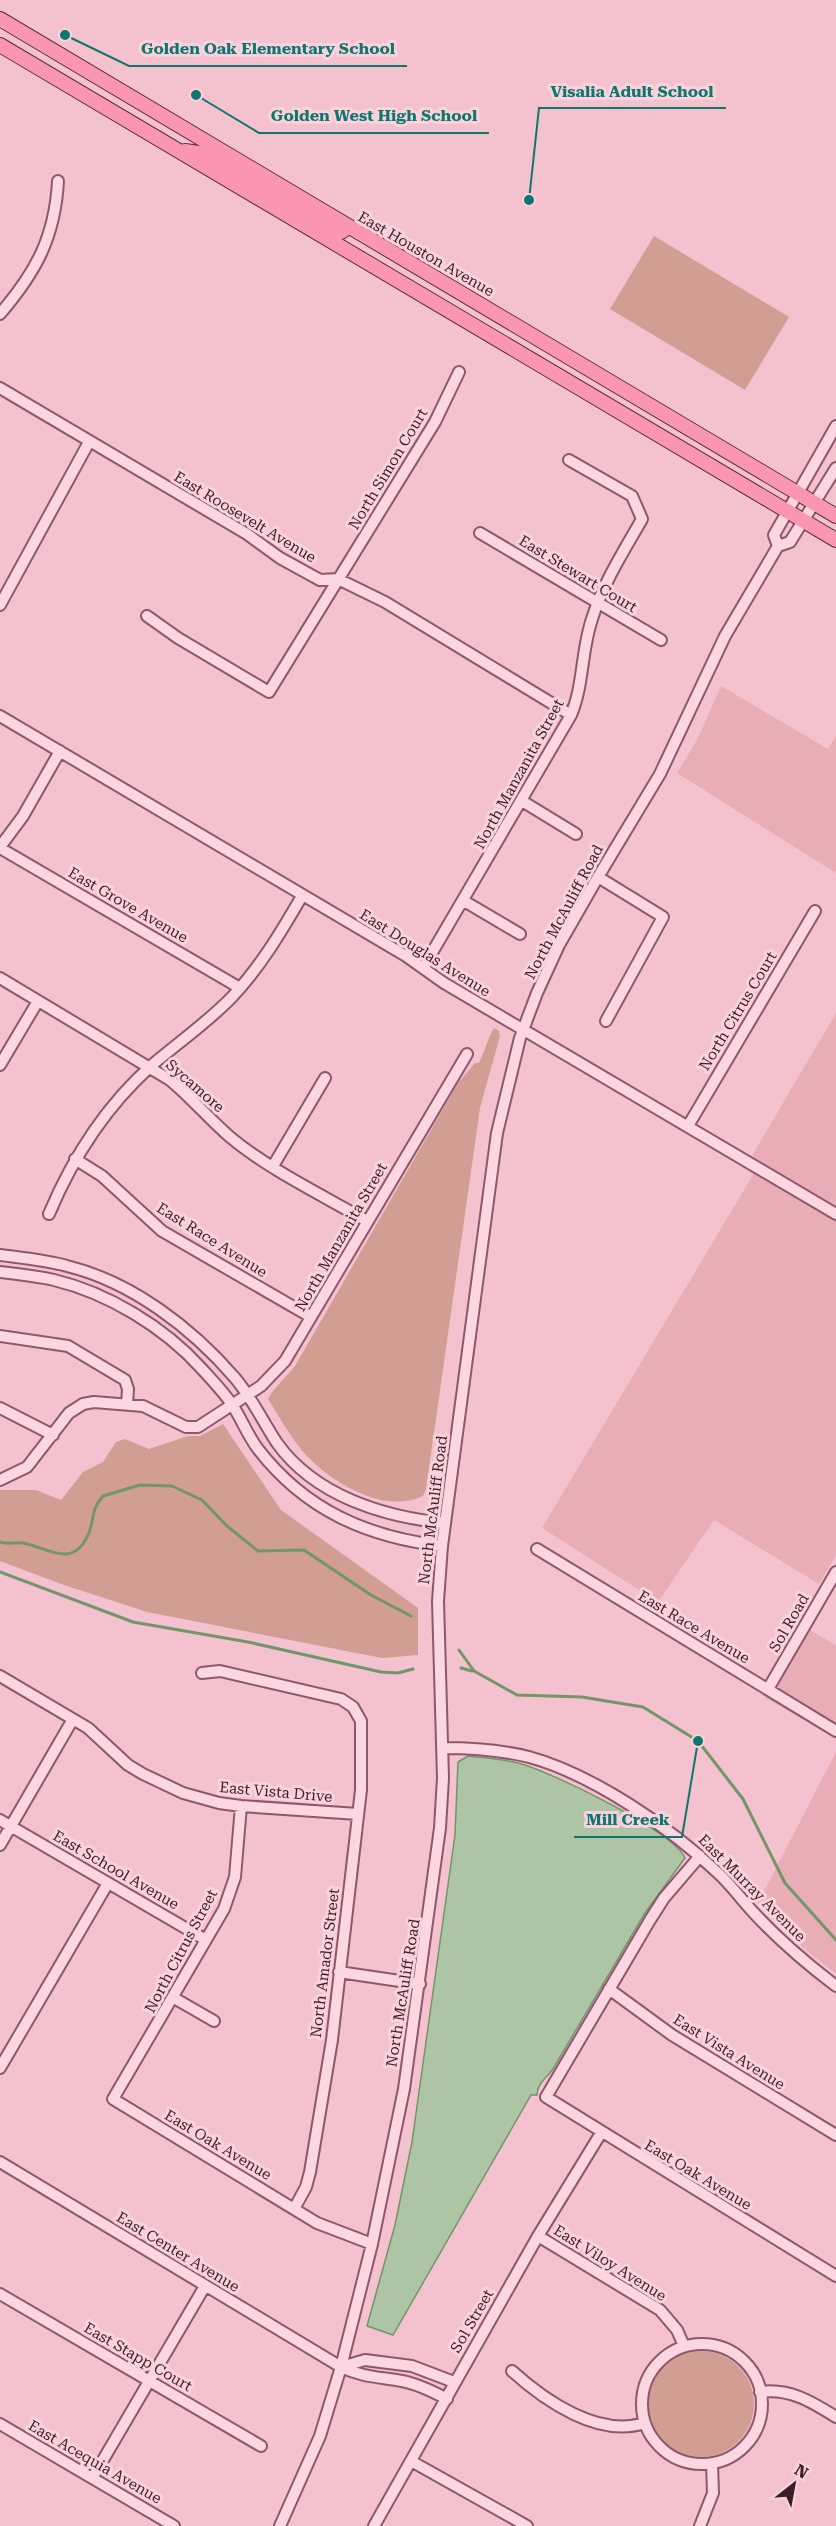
<svg xmlns="http://www.w3.org/2000/svg" width="836" height="2526" font-family="'Roboto Serif',serif">
<style>
.farmland{fill:#e9aeb5}
.green{fill:#d29e94}
.water{fill:#adc5a5;stroke:#73956a;stroke-width:1.5}
.lines{fill:none;stroke-linecap:round;stroke-linejoin:round}
.stream{stroke:#73956a;stroke-width:3}
.minor-casing{stroke:#8f576e;stroke-width:14}
.major-casing{stroke:#5c2b43;stroke-width:16}
.minor{stroke:#fcd6e0;stroke-width:10}
.major{stroke:#fa96b0;stroke-width:14}
.labels{text-anchor:middle;stroke-width:6;stroke-linejoin:round;paint-order:stroke}
.street-label{font-size:15px;fill:#3d1d2c;stroke:#f9d2dc}
.leader{fill:none;stroke:#0f766e;stroke-width:2}
.callout-dot{fill:#0f766e;stroke:#f9d2dc;stroke-width:2}
.callout-label{font-size:16px;text-anchor:middle;font-weight:bold;fill:#0f766e;stroke:#f9d2dc;stroke-width:6;stroke-linejoin:round;paint-order:stroke}
</style>
<rect width="100%" height="100%" fill="#f3c2ce"/>
<!-- farmland -->
<path class="farmland" d="M721,686L828,749L836,736V873L677,773L697,740Z
M836,1013V1555L819,1584L714,1520L658,1602L542,1528L753,1175V1154Z
M806,1628L836,1645V1738L766,1698Z
M836,1752V1974L806,1950L758,1903Z"/>
<!-- green -->
<path class="green" d="M654,236L789,317L745,390L610,309Z
M494,1028L499,1031L500,1036L480,1108L426,1489L423,1496C387,1513 342,1488 314,1463C295,1446 282,1421 268,1399C274,1387 287,1377 295,1366L458,1083L475,1063H479C485,1051 487,1040 494,1028Z
M223,1424L281,1510L418,1608V1655L382,1658L147,1612L61,1584L0,1561V1490H36L61,1500L83,1472L103,1462L116,1442L125,1439L149,1449L188,1436H200Z
M648 2404a53 53 0 1 1 106 0a53 53 0 1 1-106 0Z"/>
<!-- water -->
<path class="water" d="M468,1756C485,1758 502,1759 518,1763C550,1771 673,1831 685,1858L645,1913L553,2069C547,2078 537,2083 537,2095H531L393,2335L367,2326L395,2225L412,2142L455,1835L458,1762Z"/>
<g class="lines">
<!-- stream -->
<path class="stream" d="M0,1542C8,1545 15,1542 23,1543C47,1547 72,1570 88,1535C95,1520 90,1510 103,1496L140,1485L172,1486L202,1500L227,1526L258,1551L304,1550L371,1595L411,1616
M0,1572L133,1622L248,1642L381,1672L398,1673L413,1669
M459,1650L474,1671L517,1695L582,1697L643,1707L698,1741L743,1799L785,1883L836,1940
M461,1668L472,1671"/>
<defs>
<path id="minor" d="M0,314C36,272 55,237 58,181
M0,388L247,534L280,558L320,580L338,579L385,602L571,715
M480,533L661,640
M778,546L774,535L836,426
M0,605L89,442
M147,616L178,638L269,692L435,422L459,372
M0,716L406,956L444,983L836,1214
M522,801L576,834
M0,847L23,816L60,751
M0,848L240,988
M598,877L663,917L606,1021
M464,901L520,934
M423,968L571,715C584,684 581,651 592,619C603,583 624,551 642,519L632,496L569,460
M0,978L170,1080C191,1097 209,1119 230,1137C268,1169 324,1196 367,1221
M0,1065L38,1001
M688,1126L815,911
M75,1159L102,1176L162,1231L311,1317
M273,1166L325,1078
M49,1214C73,1157 106,1106 152,1065C179,1042 208,1022 232,997C261,966 281,932 302,896
M0,1255C23,1258 45,1260 67,1266C132,1282 192,1328 235,1378C252,1398 263,1422 277,1443C315,1496 384,1517 445,1523
M0,1272C18,1274 36,1276 54,1280C108,1293 164,1327 201,1368C212,1380 224,1392 233,1406C242,1420 248,1436 258,1449C305,1510 367,1537 442,1546
M0,1336L68,1346L125,1380L128,1389L127,1404
M0,1408L53,1435
M0,1480L27,1467L69,1413L83,1404L94,1402L143,1406L186,1427H198L261,1386L285,1361L467,1054
M537,1549L836,1731
M202,1673L220,1671L341,1699L353,1707L361,1721V1790L332,2040L310,2172L306,2187L294,2209
M0,1676L88,1728L128,1765L143,1774L183,1793L219,1803L241,1806L358,1814
M768,1689L836,1572
M443,1748C472,1748 501,1750 529,1757C592,1774 671,1828 718,1873C731,1885 742,1900 754,1913C779,1940 807,1964 836,1986
M241,1806L235,1877L224,1909L113,2099L317,2223L372,2244
M0,1820L206,1940
M0,1845L73,1719
M700,1856L664,1898L650,1920L546,2097L836,2276
M339,1972L420,1984
M609,1989L672,2035L836,2135
M174,1998L214,2021
M0,2068L108,1883
M0,2162L341,2367C362,2377 379,2377 402,2381C418,2384 432,2391 447,2399
M538,2236L660,2310L677,2330L684,2346
M0,2294L261,2446
M642 2404a60 60 0 1 1 120 0a60 60 0 1 1-120 0Z
M341,2367L365,2360L412,2366L454,2382
M512,2371C545,2401 599,2438 644,2423
M760,2392C790,2388 812,2402 836,2417
M0,2424L174,2526
M411,2461L527,2526
M93,2477L205,2286
M280,2526L320,2436L341,2367L372,2244L404,2089L440,1828L443,1778L438,1601L442,1546L497,1133L520,1038L537,993L559,945L598,877L660,774L725,636L778,546L790,542L836,468
M374,2526L538,2236L601,2133
M700,2526L713,2493L712,2463"/>
<path id="major" d="M0,19L836,516
M0,45L836,540
M185,151L206,154L329,228L341,232L348,227"/>
</defs>
<!-- minor casing -->
<use href="#minor" class="minor-casing"/>
<!-- major casing -->
<use href="#major" class="major-casing"/>
<!-- minor -->
<use href="#minor" class="minor"/>
<!-- major -->
<use href="#major" class="major"/>
</g>
<g class="labels">
<!-- street labels -->
<g class="street-label">
<text transform="translate(426 254) rotate(30)" y="5">East Houston Avenue</text>
<text transform="translate(388 469) rotate(-59)" y="5">North Simon Court</text>
<text transform="translate(245 517) rotate(31)" y="5">East Roosevelt Avenue</text>
<text transform="translate(578 574) rotate(31)" y="5">East Stewart Court</text>
<text transform="translate(519 774) rotate(-61)" y="5">North Manzanita Street</text>
<text transform="translate(128 905) rotate(30)" y="5">East Grove Avenue</text>
<text transform="translate(564 912) rotate(-62)" y="5">North McAuliff Road</text>
<text transform="translate(425 953) rotate(32)" y="5">East Douglas Avenue</text>
<text transform="translate(738 1011) rotate(-59)" y="5">North Citrus Court</text>
<text transform="translate(195 1086) rotate(41)" y="5">Sycamore</text>
<text transform="translate(341 1237) rotate(-60)" y="5">North Manzanita Street</text>
<text transform="translate(212 1240) rotate(32)" y="5">East Race Avenue</text>
<text transform="translate(433 1510) rotate(-83)" y="5">North McAuliff Road</text>
<text transform="translate(789 1623) rotate(-60)" y="5">Sol Road</text>
<text transform="translate(694 1627) rotate(31)" y="5">East Race Avenue</text>
<text transform="translate(276 1792) rotate(5)" y="5">East Vista Drive</text>
<text transform="translate(116 1870) rotate(30)" y="5">East School Avenue</text>
<text transform="translate(752 1888) rotate(45)" y="5">East Murray Avenue</text>
<text transform="translate(181 1951) rotate(-62)" y="5">North Citrus Street</text>
<text transform="translate(325 1963) rotate(-83)" y="5">North Amador Street</text>
<text transform="translate(403 1993) rotate(-81)" y="5">North McAuliff Road</text>
<text transform="translate(729 2052) rotate(32)" y="5">East Vista Avenue</text>
<text transform="translate(218 2145) rotate(31)" y="5">East Oak Avenue</text>
<text transform="translate(698 2175) rotate(31)" y="5">East Oak Avenue</text>
<text transform="translate(178 2252) rotate(31)" y="5">East Center Avenue</text>
<text transform="translate(610 2263) rotate(32)" y="5">East Viloy Avenue</text>
<text transform="translate(472 2321) rotate(-60)" y="5">Sol Street</text>
<text transform="translate(138 2357) rotate(30)" y="5">East Stapp Court</text>
<text transform="translate(95 2462) rotate(30)" y="5">East Acequia Avenue</text>
</g>
</g>
<!-- callouts -->
<path class="leader" d="M65 35L129 66H407M529 200L539 108H726M196 95L259 133H489M698 1741L682 1837H574"/>
<g class="callout-dot">
<circle cx="65" cy="35" r="6"/>
<circle cx="529" cy="200" r="6"/>
<circle cx="196" cy="95" r="6"/>
<circle cx="698" cy="1741" r="6"/>
</g>
<g class="callout-label">
<text x="268" y="54">Golden Oak Elementary School</text>
<text x="632" y="97">Visalia Adult School</text>
<text x="374" y="121">Golden West High School</text>
<text x="628" y="1825">Mill Creek</text>
</g>
<!-- north arrow -->
<g transform="translate(794 2484) rotate(31)" stroke="#f9d2dc" stroke-width="4.5" paint-order="stroke">
<path d="M0-4.5L10 22L0 15L-10 22Z" fill="#3d1d2c"/>
<text y="-9" font-size="16" font-weight="bold" text-anchor="middle" fill="#3d1d2c">N</text>
</g>
</svg>
